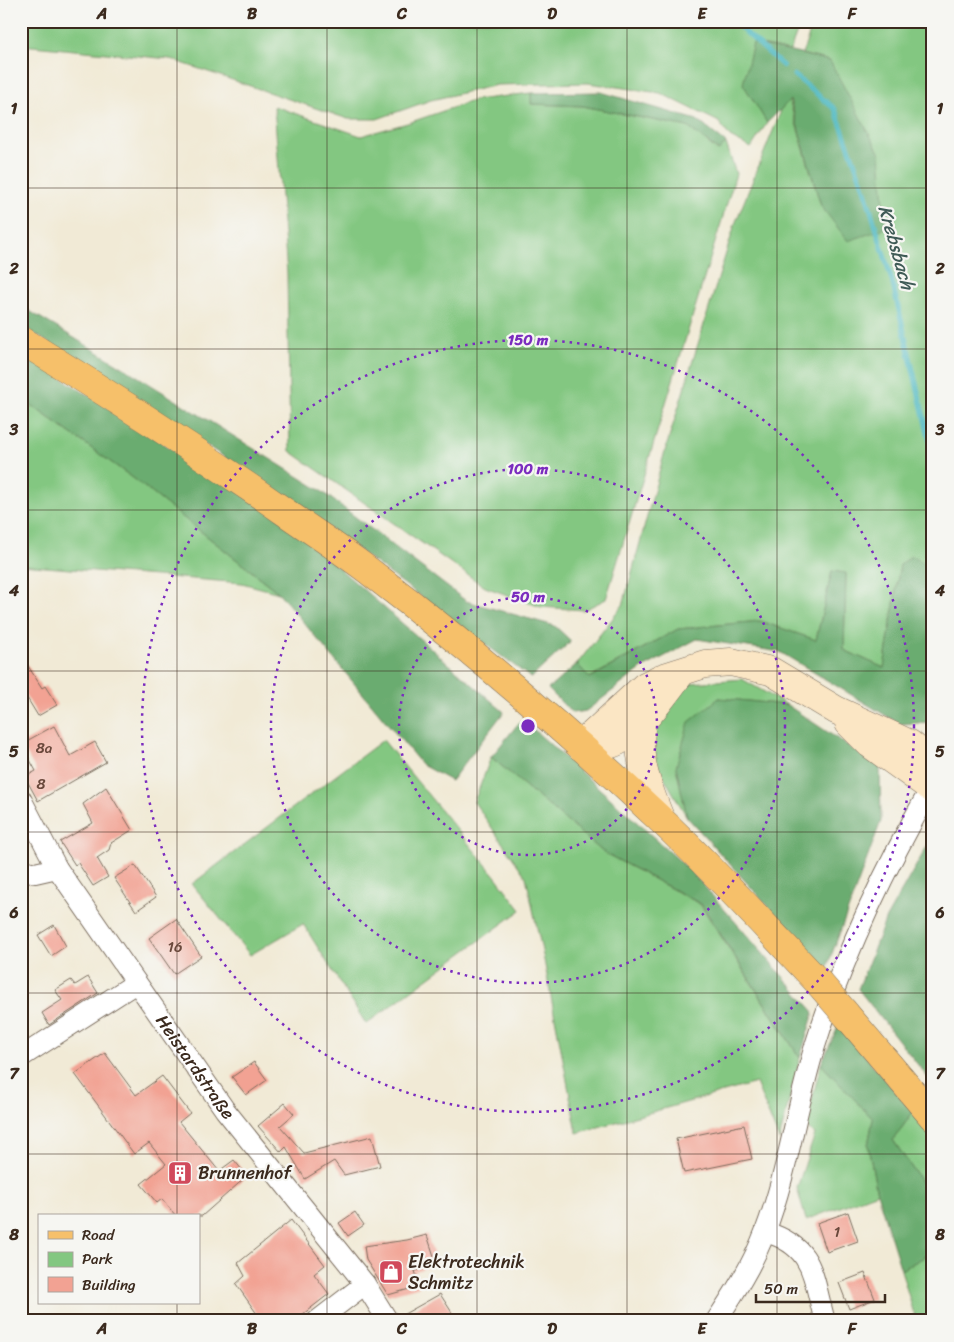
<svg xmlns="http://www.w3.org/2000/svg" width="954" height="1342" font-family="Sriracha,sans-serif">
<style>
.green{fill:#83c781;stroke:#5f7850}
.forest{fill:#6aac6f;stroke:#526b46}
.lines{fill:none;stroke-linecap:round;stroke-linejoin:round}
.stream{stroke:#47b6bf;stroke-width:5}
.building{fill:#f2a293}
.street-casing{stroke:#7b6d5e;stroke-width:22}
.secondary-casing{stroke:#7b6d5e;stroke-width:29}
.primary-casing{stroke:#7b6d5e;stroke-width:29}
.street{stroke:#fff;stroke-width:20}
.secondary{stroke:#fbe6c4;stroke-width:28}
.primary{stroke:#f6c06b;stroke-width:28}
.primary-bridge-casing{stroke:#7b6d5e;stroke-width:29;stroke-linecap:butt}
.primary-bridge{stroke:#f6c06b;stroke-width:28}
.grid{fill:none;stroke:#3b2a1e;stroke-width:1;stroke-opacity:0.55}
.ring{fill:none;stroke:#7b2cbf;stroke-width:2.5;stroke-dasharray:2.5 5}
.labels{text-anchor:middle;stroke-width:4.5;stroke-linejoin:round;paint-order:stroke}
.number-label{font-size:15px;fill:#69483b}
.street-label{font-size:18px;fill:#3b2a1e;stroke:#f6f6f2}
.poi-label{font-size:18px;fill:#3b2a1e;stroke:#f6f6f2;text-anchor:start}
.water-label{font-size:19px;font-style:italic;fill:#3f5b56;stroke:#f6f6f2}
.centre{fill:#7b2cbf;stroke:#f6f6f2;stroke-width:2.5}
.ring-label{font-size:15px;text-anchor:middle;font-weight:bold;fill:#7b2cbf;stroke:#f6f6f2;stroke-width:4.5;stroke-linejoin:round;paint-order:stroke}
.neatline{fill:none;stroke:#3b2a1e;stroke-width:2}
.grid-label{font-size:16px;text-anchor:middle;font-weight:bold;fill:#3b2a1e}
</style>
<rect width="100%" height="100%" fill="#f6f6f2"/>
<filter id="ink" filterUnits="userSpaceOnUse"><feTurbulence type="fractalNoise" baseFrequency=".02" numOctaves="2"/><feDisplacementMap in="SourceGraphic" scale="10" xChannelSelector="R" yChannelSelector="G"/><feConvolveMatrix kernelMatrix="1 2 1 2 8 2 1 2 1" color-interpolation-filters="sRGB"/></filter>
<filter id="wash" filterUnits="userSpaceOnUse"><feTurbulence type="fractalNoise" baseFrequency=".0096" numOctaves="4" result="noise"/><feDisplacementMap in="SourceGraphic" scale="20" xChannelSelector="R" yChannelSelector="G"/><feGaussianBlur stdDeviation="1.12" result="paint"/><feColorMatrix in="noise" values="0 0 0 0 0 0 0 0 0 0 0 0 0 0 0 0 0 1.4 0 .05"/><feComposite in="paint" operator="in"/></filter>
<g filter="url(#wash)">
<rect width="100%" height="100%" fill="#f1ead6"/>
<!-- green -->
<path class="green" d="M21,21H801L790,51L753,43L744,84L767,123L751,148L730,137L719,122L660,93L588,83L497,85L431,100L377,119H348L170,59L21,45Z
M814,21H933V568L911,556L900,565L884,668L844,650L846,574L832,571L816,640L760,621L678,629L589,678L577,664L623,605L665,451L735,224L783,106L789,100L821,206L830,61L802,54Z
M531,93L532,104L583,106L688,127L718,151L726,143L736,174L606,599L584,610L541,607L485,587L290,451L287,274L274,106L361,136L411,122L475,100Z
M21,398L133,478L279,593L242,583L21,565Z
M742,679L787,705L719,698L676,767L687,817L654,760L653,718L691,683Z
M383,740L496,877L521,910L366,1024L303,924L250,955L192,884Z
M491,757L603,852L700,904L800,1058L779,1140L756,1083L577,1133L544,960L526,877L474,802Z
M821,1064L873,1119L868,1145L877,1193L806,1220L797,1188L815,1134L805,1127Z
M913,1112L933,1138V1199L893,1140Z
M933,1252V1321H916L901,1270Z"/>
<!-- forest -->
<path class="forest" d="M753,43L830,61L880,154L886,228L848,241L821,206L790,100L767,123L743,84Z
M601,92L697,120L726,143L719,151L688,127L583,106L531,104V93Z
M21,306L116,363L320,490L466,601L555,626L571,641L531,678L289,499L21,325Z
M21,352L286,522L504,712L451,781L422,765L279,593L133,478L21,398Z
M911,556L933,568V722L900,724L780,652L697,639L641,669L586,711L572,713L548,689L577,664L590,678L678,629L760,621L816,640L832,571L846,573L844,650L884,668L900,565Z
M719,698L787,705L880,767L881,821L826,970L687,817L676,767L689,722Z
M522,719L690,870L814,1012L800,1058L701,904L603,852L491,757Z
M933,836V1084L858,989L886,918Z
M839,1025L913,1112L893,1140L933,1199V1252L901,1270L877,1193L868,1145L873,1119L821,1064Z"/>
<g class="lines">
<!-- stream -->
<path class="stream" d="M733,21L783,66
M794,75L835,109L865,191L892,281L930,442L932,598"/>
</g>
<g id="blocks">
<!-- building -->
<path class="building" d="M21,655L42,688L45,686L57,705L38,716L21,688Z
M54,726L70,756L95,742L106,762L38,801L25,777L36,771L21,744Z
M106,787L132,830L111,843L109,850L97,858L108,877L93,886L78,863L75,865L60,842L93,823L83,804Z
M135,865L156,897L136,911L114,878Z
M176,919L201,956L174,974L149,938Z
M54,925L66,946L51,956L38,935Z
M88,977L98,993L49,1025L42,1013L62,1000L55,990L71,980L75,985Z
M105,1053L136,1095L162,1076L190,1113L179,1122L219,1171L234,1160L247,1176L202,1216H176L162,1199L157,1203L141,1184L166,1164L149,1143L134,1154L75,1074Z
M254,1062L267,1080L246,1095L232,1077Z
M285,1103L294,1114L280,1126L304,1153L372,1136L380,1166L344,1175L334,1161L305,1179L286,1147L281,1152L258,1126Z
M744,1125L752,1159L684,1173L676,1139Z
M355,1212L364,1225L348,1236L339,1223Z
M848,1212L858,1241L827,1252L817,1223Z
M291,1220L325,1265L314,1274L329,1294L294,1321H262L236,1284L245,1276L238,1263Z
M427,1235L437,1265L415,1271L420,1286L388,1295L366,1260L364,1246L407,1240Z
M865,1273L875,1299L849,1309L839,1283Z
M440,1294L451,1311L454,1321H400L399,1317Z"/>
</g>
</g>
<g filter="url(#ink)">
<use href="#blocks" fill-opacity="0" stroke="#7b6d5e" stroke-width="1"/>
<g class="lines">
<defs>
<g id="street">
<path id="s1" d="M21,799L57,868L225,1110L365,1284L388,1321"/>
<path d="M21,869L35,873L57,868"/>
<path d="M21,1057L136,983"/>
<path d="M766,1232C815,1247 812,1276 825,1321"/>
<path d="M317,1321L365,1284"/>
<path d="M716,1321C735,1292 753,1264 765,1232C788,1172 796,1107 815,1046C843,956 884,870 931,788"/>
</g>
<path id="secondary" d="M643,719C634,754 648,788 661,820
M849,723L870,744L931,788
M580,746L645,686L661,678L705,664L731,662L771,671L836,710L910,744L928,759L932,776L931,788
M580,746C590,746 601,747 611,744C637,736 664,694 681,673"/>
<path id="primary" d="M21,340C111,395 199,452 285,512C315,533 346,553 374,575C474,651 570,734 661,820C716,872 767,928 819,983
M844,1012L933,1117"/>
</defs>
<!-- street casing -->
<use href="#street" class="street-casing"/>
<!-- secondary casing -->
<use href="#secondary" class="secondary-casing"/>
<!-- primary casing -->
<use href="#primary" class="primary-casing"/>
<!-- street -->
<use href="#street" class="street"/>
<!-- secondary -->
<use href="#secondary" class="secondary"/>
<!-- primary -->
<use href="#primary" class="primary"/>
<defs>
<path id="primary-bridge" d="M819,983L844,1012"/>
</defs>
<!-- primary-bridge casing -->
<use href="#primary-bridge" class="primary-bridge-casing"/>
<!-- primary-bridge -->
<use href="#primary-bridge" class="primary-bridge"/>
</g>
</g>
<!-- grid -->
<path class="grid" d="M177,21V1216M327,21V1321M477,21V1321M627,21V1321M777,21V1321M21,188H933M21,349H933M21,510H933M21,671H933M21,832H933M21,993H933M21,1154H933M177,1303V1321"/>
<!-- distance rings -->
<g class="ring">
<circle cx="528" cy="726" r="129"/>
<circle cx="528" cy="726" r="257"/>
<circle cx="528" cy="726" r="386"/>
</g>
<!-- icons -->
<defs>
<symbol id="building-square" viewBox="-11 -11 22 22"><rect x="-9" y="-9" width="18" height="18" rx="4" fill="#d1495b" stroke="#f6f6f2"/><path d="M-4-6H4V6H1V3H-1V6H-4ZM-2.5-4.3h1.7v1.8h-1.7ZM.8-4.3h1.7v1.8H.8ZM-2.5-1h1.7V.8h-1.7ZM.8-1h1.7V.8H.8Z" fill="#fff"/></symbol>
<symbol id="shop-square" viewBox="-11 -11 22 22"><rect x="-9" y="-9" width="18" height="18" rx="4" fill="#d1495b" stroke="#f6f6f2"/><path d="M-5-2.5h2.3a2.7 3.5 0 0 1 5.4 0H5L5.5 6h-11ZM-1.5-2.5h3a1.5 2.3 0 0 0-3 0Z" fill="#fff"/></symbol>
</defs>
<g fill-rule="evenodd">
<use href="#building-square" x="166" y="1159" width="28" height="28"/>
<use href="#shop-square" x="377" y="1258" width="28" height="28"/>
</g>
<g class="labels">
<!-- number labels -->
<g class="number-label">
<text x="44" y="753">8a</text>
<text x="41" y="789">8</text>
<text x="175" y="952">16</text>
<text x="837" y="1237">1</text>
</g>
<!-- street labels -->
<g class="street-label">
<text dy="6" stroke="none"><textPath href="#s1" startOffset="320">Heistardstraße</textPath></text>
</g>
<!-- poi labels -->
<g class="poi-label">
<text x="198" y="1179">Brunnenhof</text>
<text x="408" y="1268">Elektrotechnik<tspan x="408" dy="21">Schmitz</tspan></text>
</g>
<!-- water labels -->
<g class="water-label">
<text transform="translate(897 247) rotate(74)" y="7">Krebsbach</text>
</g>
</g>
<circle cx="528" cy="726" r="8" class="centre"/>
<g class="ring-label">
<text x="528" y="345">150 m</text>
<text x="528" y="474">100 m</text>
<text x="528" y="602">50 m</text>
</g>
<!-- margin -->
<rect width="954" height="1342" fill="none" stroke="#f6f6f2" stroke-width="55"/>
<!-- legend -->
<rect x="38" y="1214" width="162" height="90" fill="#f6f6f2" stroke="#aba49d"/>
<rect x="48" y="1231" width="25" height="8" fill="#f6c06b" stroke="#aba49d"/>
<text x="82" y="1240" font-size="15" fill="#3b2a1e">Road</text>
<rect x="48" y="1252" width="25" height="15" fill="#83c781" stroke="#aba49d"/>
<text x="82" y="1264" font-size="15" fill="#3b2a1e">Park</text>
<rect x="48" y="1277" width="25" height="15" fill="#f2a293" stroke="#aba49d"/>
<text x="82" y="1290" font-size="15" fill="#3b2a1e">Building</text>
<!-- scale -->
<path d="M756 1294v8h129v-8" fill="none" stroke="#3b2a1e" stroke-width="2.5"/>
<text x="764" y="1294" font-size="15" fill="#3b2a1e" stroke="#f6f6f2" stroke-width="4" paint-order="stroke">50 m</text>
<rect x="28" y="28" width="898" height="1286" class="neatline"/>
<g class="grid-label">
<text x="102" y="19">A</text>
<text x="252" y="19">B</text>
<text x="402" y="19">C</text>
<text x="552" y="19">D</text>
<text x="702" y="19">E</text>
<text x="852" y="19">F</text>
<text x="14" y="114">1</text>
<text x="940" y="114">1</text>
<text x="14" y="274">2</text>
<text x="940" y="274">2</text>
<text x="14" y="435">3</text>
<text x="940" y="435">3</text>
<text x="14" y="596">4</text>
<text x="940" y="596">4</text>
<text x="14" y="757">5</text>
<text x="940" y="757">5</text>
<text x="14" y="918">6</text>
<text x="940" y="918">6</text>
<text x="14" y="1079">7</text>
<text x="940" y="1079">7</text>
<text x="14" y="1240">8</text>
<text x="940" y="1240">8</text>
<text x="102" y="1334">A</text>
<text x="252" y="1334">B</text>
<text x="402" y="1334">C</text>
<text x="552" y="1334">D</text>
<text x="702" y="1334">E</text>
<text x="852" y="1334">F</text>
</g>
</svg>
